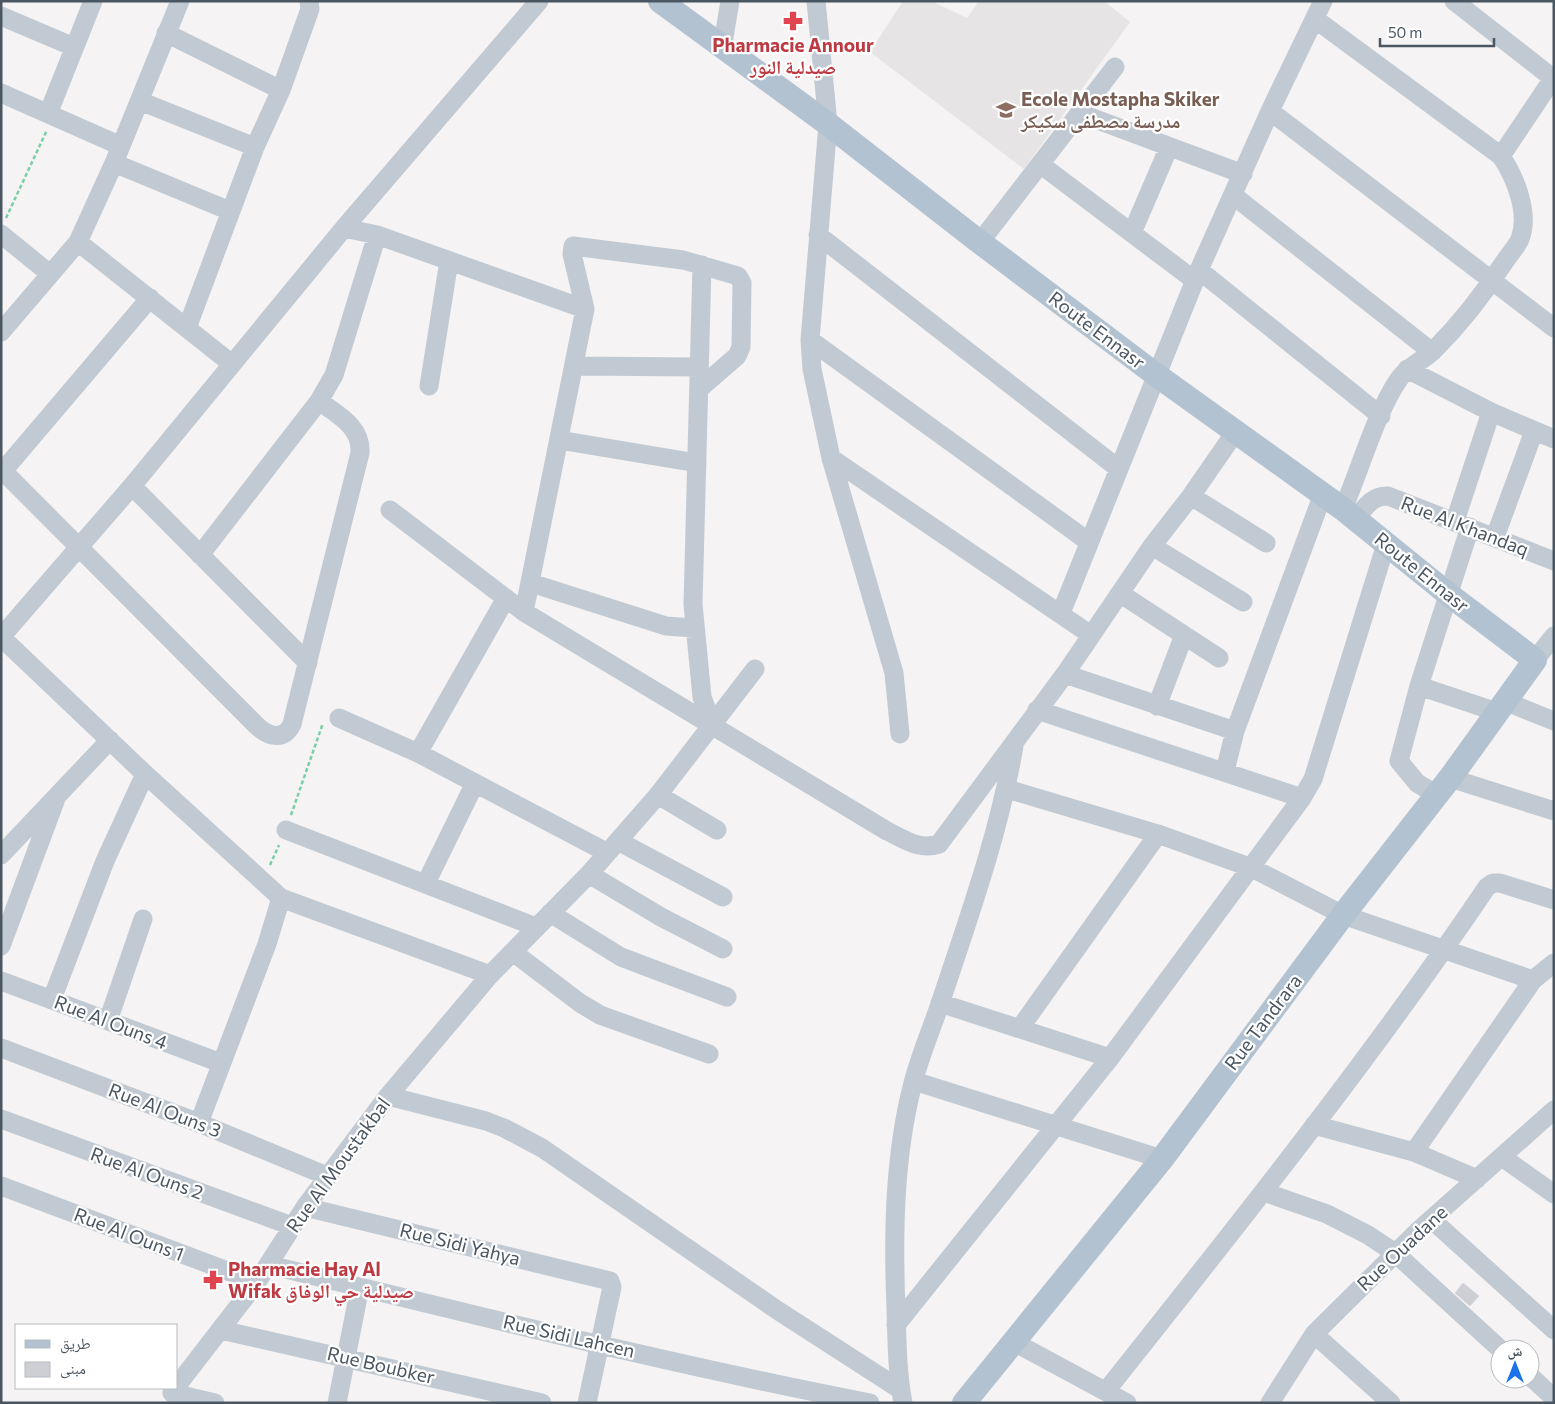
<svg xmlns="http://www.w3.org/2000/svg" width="1555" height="1404" font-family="Commissioner,'Noto Naskh Arabic',sans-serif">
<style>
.education{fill:#e6e4e5}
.building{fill:#cdcfd5;stroke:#d7d9de}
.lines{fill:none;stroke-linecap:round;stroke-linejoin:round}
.path{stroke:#7ad0a6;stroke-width:2.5;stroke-dasharray:4 2.5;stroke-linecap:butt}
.minor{stroke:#c1cad2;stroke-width:19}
.major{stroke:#b3c2d1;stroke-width:24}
.labels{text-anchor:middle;stroke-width:4.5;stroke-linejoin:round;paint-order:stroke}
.health-label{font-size:19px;font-weight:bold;fill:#be3a42;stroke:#fff}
.education-label{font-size:19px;font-weight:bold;fill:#785e54;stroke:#fff;text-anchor:start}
.street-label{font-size:19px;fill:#4a5661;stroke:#fff}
</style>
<rect width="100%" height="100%" fill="#f5f3f3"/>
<!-- education -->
<path class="education" d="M903,1H931L967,18L979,1H1104L1130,22L1024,169L870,52Z"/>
<!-- building -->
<path class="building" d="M1463,1283L1479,1296L1470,1306L1455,1293Z"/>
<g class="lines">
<!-- path -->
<path class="path" d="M6,218L47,130
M291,815L323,723
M270,865L279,845"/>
<!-- minor -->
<path class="minor" d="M816,1L828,124L810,340L812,369L831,458L1091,635
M1454,1L1554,79
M1,16L74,47
M1315,19L1501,156
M166,33L281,90
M722,49L730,1
M1,93L121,146
M140,101L255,147
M1270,111L1554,328
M1079,113L1243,174
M48,114L93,1
M114,163L230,211
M1040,164L1194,280
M1234,196L1432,352
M344,228L377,235L585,309
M1132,233L1169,147
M1,234L50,274
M818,235L1119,469
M78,242L232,364
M980,242L1115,67
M702,265L693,604L702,697L712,724
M1199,270L1381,416
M187,328L255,147L281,90L310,9L309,1
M1,332L78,242L114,163L180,1
M810,340L1089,542
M574,366L699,367
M1407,369L1491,412L1554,439
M429,386L449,261
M559,440L697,463
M831,458L894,673L900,734
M1,469L257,726C269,737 284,741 292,724L360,453C362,427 338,415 319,401
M3,471L150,298
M132,486L308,663
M1191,496L1266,543
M1343,509C1360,470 1376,412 1399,379C1408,366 1423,361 1434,350C1460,324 1485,292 1505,261C1510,254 1517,246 1520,239C1530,213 1515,177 1501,156L1554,77
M390,510L524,612L887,831C904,839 920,851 939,844L1065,674L1152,546L1191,496L1236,431
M1355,519C1365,508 1372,495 1388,496L1554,561
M1455,521L1491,412
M1495,537L1534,431
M1152,546L1243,602
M200,555L319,401L334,375L377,235
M531,583L666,626L694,628
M1121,594L1219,658
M524,612L585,309L572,254L573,246L683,260L738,276L742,283L741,347L737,356L699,389
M1061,613L1199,270L1270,111L1323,1
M1,637L132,486L344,228L539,1
M1,637L145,774L281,898L490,975
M1535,660L1554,636
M1065,674L1235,731
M1419,686L1497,712
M1504,701L1554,721
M1157,706L1184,635
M1037,710L1302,798
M339,718L418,753L606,852
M418,753L506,598
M1225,771L1235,731L1323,494
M1450,778L1554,811
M1007,789L1158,834L1252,868L1343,915L1533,980
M658,795L717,830
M1437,795L1417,783L1399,761L1419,686L1470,527
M286,830L536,927
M618,841L723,897
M1,855L110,740
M589,874L661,917L723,949
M426,883L475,783
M550,913L621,957L727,997
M1,946L57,796
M513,952L580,1003L600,1015L709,1054
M1,981L221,1063
M52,999L105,861L145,774
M940,1003L1110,1058
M108,1021L143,919
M1020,1028L1158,834
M1,1048L199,1123L327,1176
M914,1081L1162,1159
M388,1096L486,1121L504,1128L542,1148L777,1310L901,1390
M1,1119L292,1226
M199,1123L267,944L281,898
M1314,1125L1414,1152L1477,1179
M1414,1152L1533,980L1554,963
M1502,1157L1554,1194
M1,1186L257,1282
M1264,1192L1327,1214L1368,1235L1395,1253L1500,1349
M305,1207L610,1281L612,1287L587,1403
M1431,1219L1554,1330
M269,1265C468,1313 668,1364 870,1403
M896,1325L1110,1058L1302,798L1313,779L1386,544
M221,1330L542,1403
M1314,1334L1391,1403
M1014,1342L1127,1403
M1530,1376L1554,1398
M176,1387L257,1282L305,1207L388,1096L490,975L589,874L658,795L755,669
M1106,1391C1237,1226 1369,1061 1487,887L1493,883H1500L1554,900
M172,1393L215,1403
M337,1403L360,1287
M903,1403C897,1372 897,1340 896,1309C893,1234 894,1156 913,1083C920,1056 931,1030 940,1004C968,919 999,834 1014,746
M1270,1403L1314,1334L1419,1230L1554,1110"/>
<!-- major -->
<path class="major" d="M660,1L828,124L977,240L1155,374L1343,509L1448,594L1535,660L1450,778L1343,915L1162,1159L964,1403"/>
</g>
<!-- icons -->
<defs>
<symbol id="pharmacy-bare" viewBox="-9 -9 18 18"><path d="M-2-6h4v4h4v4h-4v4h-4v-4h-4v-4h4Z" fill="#e0444e" stroke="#fff" stroke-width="2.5" paint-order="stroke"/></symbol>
<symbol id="school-bare" viewBox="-9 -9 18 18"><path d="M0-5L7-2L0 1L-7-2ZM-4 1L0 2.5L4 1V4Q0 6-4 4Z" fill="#8d6e63" stroke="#fff" stroke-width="2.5" paint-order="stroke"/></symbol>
</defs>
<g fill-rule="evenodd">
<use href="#pharmacy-bare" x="779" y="7" width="28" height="28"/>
<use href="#school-bare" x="992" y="96" width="28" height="28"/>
<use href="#pharmacy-bare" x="199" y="1266" width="28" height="28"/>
</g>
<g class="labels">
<!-- health labels -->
<g class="health-label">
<text x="793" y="52">Pharmacie Annour<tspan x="793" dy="22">صيدلية النور</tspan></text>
<text x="228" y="1276" text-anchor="start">Pharmacie Hay Al<tspan x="228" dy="22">Wifak صيدلية حي الوفاق</tspan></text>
</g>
<!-- education labels -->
<g class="education-label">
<text x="1021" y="106">Ecole Mostapha Skiker<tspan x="1021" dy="22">مدرسة مصطفى سكيكر</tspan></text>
</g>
<!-- street labels -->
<g class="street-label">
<text transform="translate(1097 330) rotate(37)" y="7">Route Ennasr</text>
<text transform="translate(1465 526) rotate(21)" y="7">Rue Al Khandaq</text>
<text transform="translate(1422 572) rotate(39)" y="7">Route Ennasr</text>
<text transform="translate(111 1022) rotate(21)" y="7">Rue Al Ouns 4</text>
<text transform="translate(1263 1022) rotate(-53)" y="7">Rue Tandrara</text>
<text transform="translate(165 1110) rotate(21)" y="7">Rue Al Ouns 3</text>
<text transform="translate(338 1165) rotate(-54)" y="7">Rue Al Moustakbal</text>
<text transform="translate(147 1173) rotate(20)" y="7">Rue Al Ouns 2</text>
<text transform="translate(129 1234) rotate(21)" y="7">Rue Al Ouns 1</text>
<text transform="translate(460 1244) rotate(14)" y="7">Rue Sidi Yahya</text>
<text transform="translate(1402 1248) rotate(-43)" y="7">Rue Ouadane</text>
<text transform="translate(569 1336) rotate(13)" y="7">Rue Sidi Lahcen</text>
<text transform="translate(381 1365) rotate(13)" y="7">Rue Boubker</text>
</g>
</g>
<!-- border -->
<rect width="1555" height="1404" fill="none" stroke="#4a5661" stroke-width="5"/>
<!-- legend -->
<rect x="15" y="1324" width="162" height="65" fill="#ffffff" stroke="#b7bbc0"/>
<rect x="25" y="1340" width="25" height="8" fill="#b3c2d1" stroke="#b7bbc0"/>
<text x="60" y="1349" font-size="15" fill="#4a5661">طريق</text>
<rect x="25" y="1362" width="25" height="15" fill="#cdcfd5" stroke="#b7bbc0"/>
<text x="60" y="1374" font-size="15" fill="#4a5661">مبنى</text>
<!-- north arrow -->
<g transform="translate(1515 1364)"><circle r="24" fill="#ffffff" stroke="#b7bbc0"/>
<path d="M0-4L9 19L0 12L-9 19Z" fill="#1a73e8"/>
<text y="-8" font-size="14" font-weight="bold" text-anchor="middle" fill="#4a5661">ش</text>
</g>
<!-- scale -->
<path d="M1380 38v8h114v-8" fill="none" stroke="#4a5661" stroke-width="2.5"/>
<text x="1388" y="38" font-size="15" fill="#4a5661" stroke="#ffffff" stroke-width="4" paint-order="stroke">50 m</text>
</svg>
